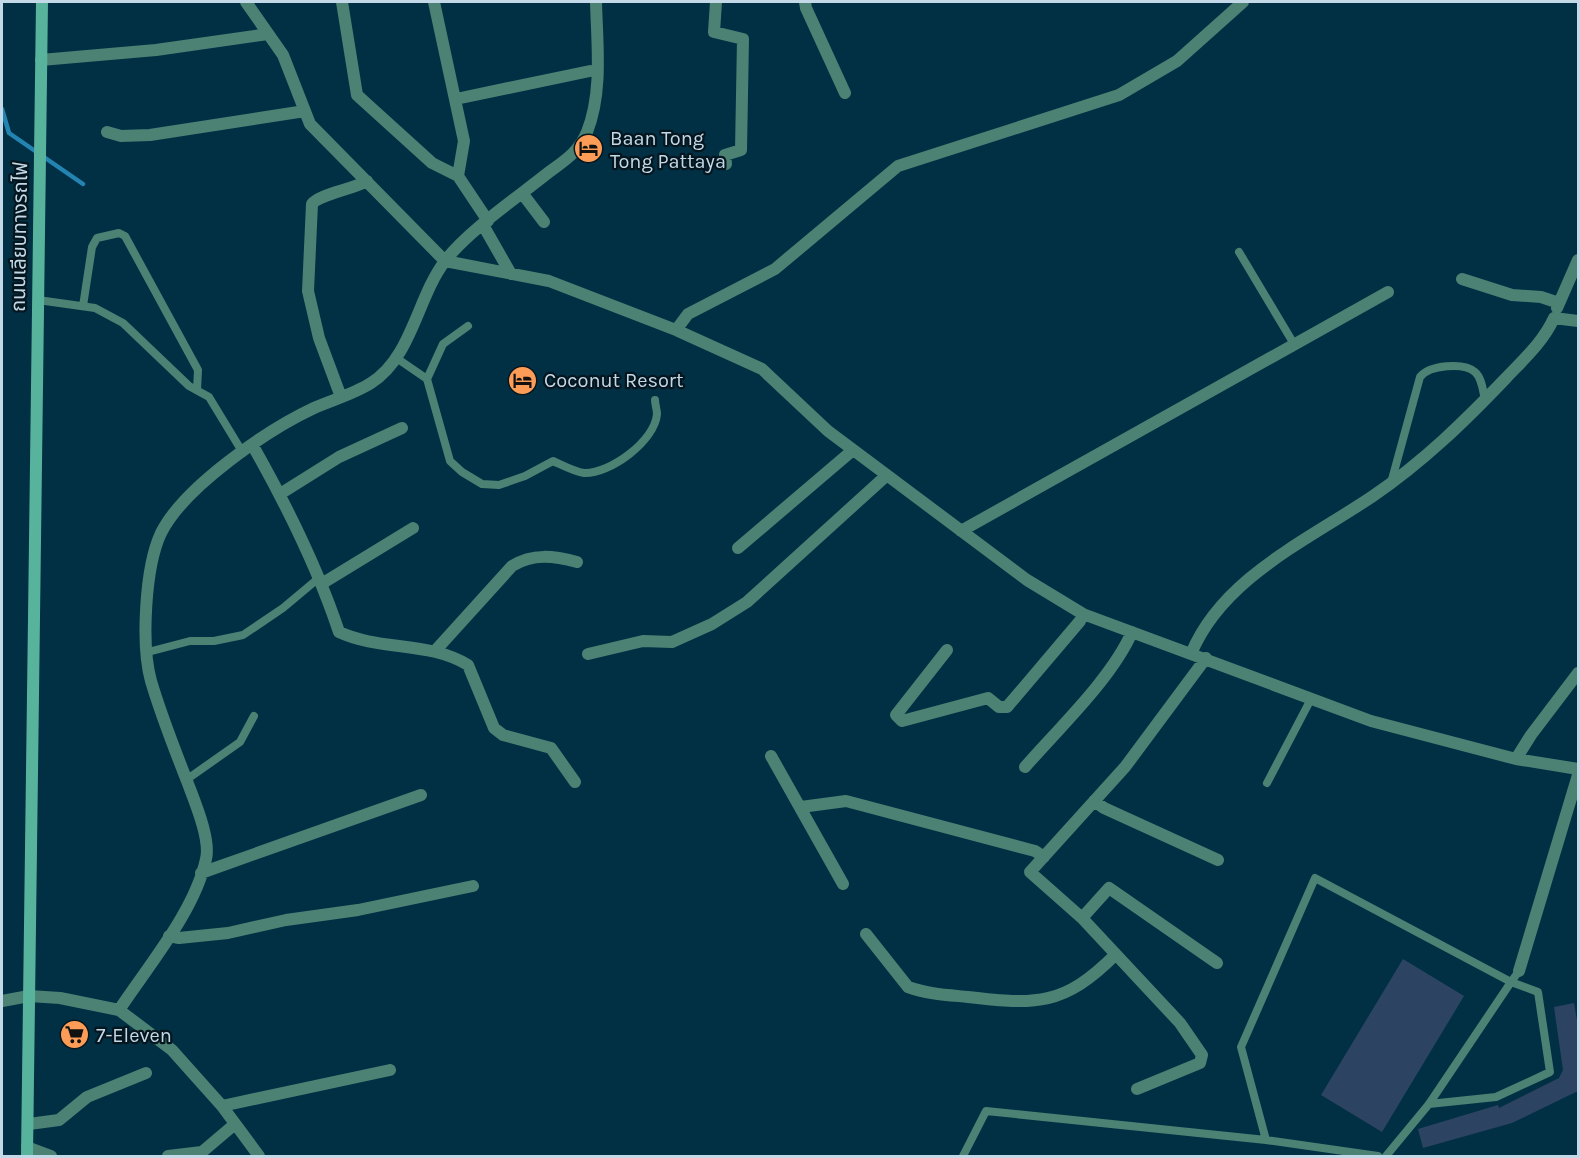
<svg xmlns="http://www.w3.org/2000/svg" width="1580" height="1158" font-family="Karla,'Noto Sans Thai',sans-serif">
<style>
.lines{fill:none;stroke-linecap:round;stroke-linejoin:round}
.stream{stroke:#2384b2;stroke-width:4.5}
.building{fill:#2c4462}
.lane{stroke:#4c8273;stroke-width:8}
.street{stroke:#4c8273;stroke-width:12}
.secondary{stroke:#58b39c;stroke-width:12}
.labels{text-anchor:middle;stroke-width:4.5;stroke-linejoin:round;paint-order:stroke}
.poi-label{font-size:20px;fill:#c3d9e7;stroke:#05161f;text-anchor:start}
.street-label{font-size:20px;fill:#c3d9e7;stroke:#05161f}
</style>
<rect width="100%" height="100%" fill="#013045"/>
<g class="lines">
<!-- stream -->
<path class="stream" d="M2,109L9,133L83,184"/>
</g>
<!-- building -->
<path class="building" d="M1403,959L1464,996L1382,1132L1321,1095Z
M1574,1003L1578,1026V1091L1512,1123L1423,1148L1418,1129L1498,1105L1499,1108L1559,1078L1563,1070L1554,1007Z"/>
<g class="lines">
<!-- lane -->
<path class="lane" d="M1239,252L1294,344
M38,300L95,308L123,323L189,386L209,397L243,453
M83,306L92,247L97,238L119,233L125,236L198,370L197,390
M395,357L427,379L450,461L462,472L482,484L499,485L525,476L553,461C562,465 575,472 584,473C610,474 655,441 657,414C657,410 655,404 655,400
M427,379L443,344L468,326
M1391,483L1420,377C1429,365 1464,362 1475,372C1482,378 1483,391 1485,400
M148,652L190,641H214L243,635L283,608L320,577
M186,780L240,742L254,716
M1267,783L1311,699
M1266,1140L1241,1047L1315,878L1511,982L1519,971
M963,1156L986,1111L1266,1140L1378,1156
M1386,1156L1429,1104L1511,982L1538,992L1550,1072L1496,1097L1429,1104"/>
<!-- street -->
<path class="street" d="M246,2L283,55L310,124L445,261L549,281L676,330L762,369L828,431L1027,580L1083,614L1371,721L1516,759L1578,769
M342,2L357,95L432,163L458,176L488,221
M434,2L464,141L458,176
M716,2L714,32L743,39L741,150L725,155L726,164
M805,2L806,8L845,93
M41,60L156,50L268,34
M456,99L590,71
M107,132L121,136L150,135L305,111
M522,193L544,222
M483,225L511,274
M1462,279L1512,295L1541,297L1559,303
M1557,308L1578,260
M676,330L688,314L775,269L898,166L1119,95L1177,61L1243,2
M341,397L319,338L308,291L312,204C320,194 351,190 367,181
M253,446C287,506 317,566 339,632C380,651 429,641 468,665L494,728L503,735L551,748L575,782
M280,494L339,457L402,428
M961,531L1388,292
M738,548L853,450
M323,583L413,528
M947,650L896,715L902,721L988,698L999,707H1007L1080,621L1083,614
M435,651L512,566C533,553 554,556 577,562
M588,654L643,641L672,642L712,624L747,602L887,475
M1191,654C1222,578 1308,540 1373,496C1423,462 1465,421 1506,378C1524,359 1543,342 1554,318L1578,321
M771,756L843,884
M1516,759L1531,735L1578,673
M1025,767C1059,728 1112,678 1132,632
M1094,801L1104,808L1218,860
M801,807L846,801L1035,851L1044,857
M201,873L421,795
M1082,918L1109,888L1217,963
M866,934L908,987C927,994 948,995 968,997C1036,1005 1064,1006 1115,955
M169,936L179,938L228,933L286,920L358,910L473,886
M1519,971L1578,775
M2,1001L29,996L60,998L119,1010L172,1050L222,1106L259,1156
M119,1010C148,966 195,911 206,859C211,839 194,800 187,781C174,748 161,715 151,681C141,645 145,567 161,533C184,487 267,430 314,408C332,400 354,394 371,383C412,357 417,298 445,261C467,232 515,199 544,176C562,162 578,154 587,132C603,92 597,43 596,2
M1137,1089L1200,1063L1202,1055L1180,1023L1082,918L1030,872L1125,767L1206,658
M222,1106L390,1070
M29,1124L59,1120L87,1097L146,1073
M27,1147L51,1156
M168,1156L202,1152L235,1124"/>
<!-- secondary -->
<path class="secondary" d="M27,1156L42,2"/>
</g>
<!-- icons -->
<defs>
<symbol id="hotel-disc" viewBox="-11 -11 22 22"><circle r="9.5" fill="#fd9c56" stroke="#05161f"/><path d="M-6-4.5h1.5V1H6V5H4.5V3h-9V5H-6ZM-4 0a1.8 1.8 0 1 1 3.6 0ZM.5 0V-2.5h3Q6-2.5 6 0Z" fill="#111"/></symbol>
<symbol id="supermarket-disc" viewBox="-11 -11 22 22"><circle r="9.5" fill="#fd9c56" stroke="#05161f"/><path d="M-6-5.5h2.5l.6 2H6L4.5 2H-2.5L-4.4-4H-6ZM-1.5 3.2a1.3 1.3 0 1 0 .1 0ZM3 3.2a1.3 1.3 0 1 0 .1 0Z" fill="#111"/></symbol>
</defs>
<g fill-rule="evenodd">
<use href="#hotel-disc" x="572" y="132" width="33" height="33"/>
<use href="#hotel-disc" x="506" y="364" width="33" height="33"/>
<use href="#supermarket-disc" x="58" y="1018" width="33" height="33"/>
</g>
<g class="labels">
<!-- poi labels -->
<g class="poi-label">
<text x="610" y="145">Baan Tong<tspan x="610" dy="23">Tong Pattaya</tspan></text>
<text x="544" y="387">Coconut Resort</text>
<text x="96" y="1042">7-Eleven</text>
</g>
<!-- street labels -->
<g class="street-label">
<text transform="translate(19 237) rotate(-89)" y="7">ถนนเลียบทางรถไฟ</text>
</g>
</g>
<!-- border -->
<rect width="1580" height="1158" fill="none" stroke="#c3d9e7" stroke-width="6"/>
</svg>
